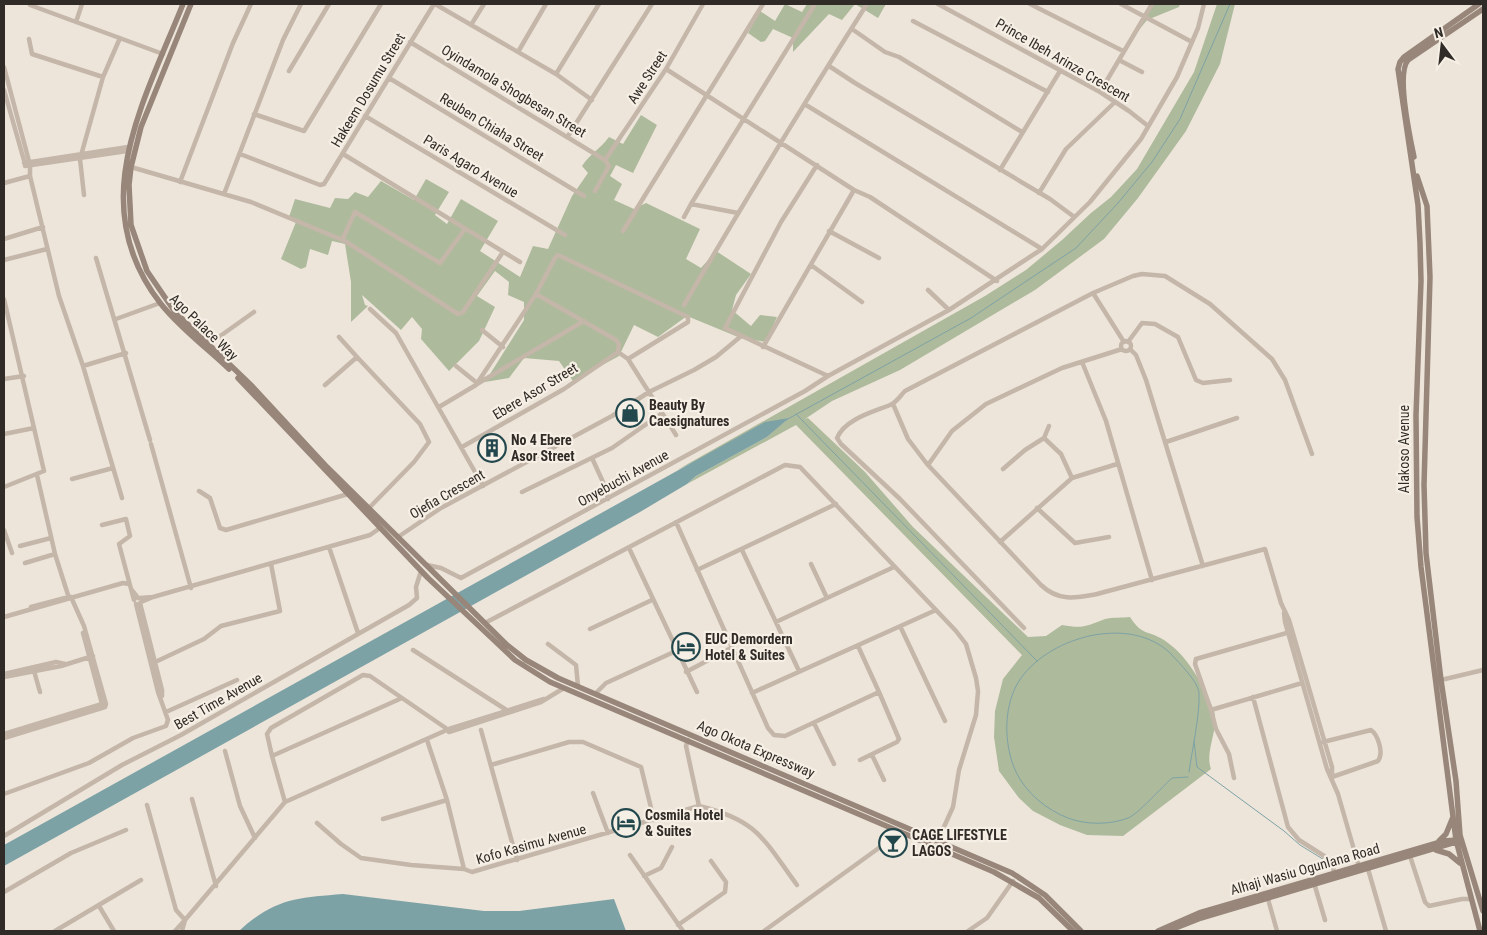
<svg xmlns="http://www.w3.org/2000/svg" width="1487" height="935" font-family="'Roboto Condensed',sans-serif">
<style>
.green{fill:#aeba9c}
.water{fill:#7da2a6}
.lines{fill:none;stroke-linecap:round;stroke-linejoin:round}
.stream{stroke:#7da2a6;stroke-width:1}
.street{stroke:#c4b6a8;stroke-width:4.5}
.secondary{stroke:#978679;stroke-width:5.5}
.labels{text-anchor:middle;stroke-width:4.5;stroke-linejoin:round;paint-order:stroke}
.street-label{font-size:14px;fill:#312b27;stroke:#f6efe5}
.poi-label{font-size:14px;font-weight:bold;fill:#312b27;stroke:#f6efe5;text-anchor:start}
</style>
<rect width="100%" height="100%" fill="#ede5da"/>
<!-- green -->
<path class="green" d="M785,4L802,12L807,4H886L878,18L855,4L842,20L829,14L793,52V38L773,29L765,41L761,42L748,33L760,11L775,21Z
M1154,4H1180L1179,7L1147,20L1126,46Z
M1217,4H1235L1220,64L1186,131L1138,198L1104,239L1035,290L900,370L832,401L805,419L808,418L865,472L913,527L1028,637L1046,636L1062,625C1083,629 1087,626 1105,619C1112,617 1123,618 1130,617C1142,636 1148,630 1164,640C1188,656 1202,683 1213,708C1221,727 1204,750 1211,769L1123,836L1087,835L1060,825L1033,811L1019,798L999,771L994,737L995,711L1003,679L1022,655L796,425L687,484L696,476L767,437L788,418L677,470L985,296L1026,270L1062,240L1091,213L1111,197L1137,169L1194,72Z
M641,115L657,125L633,173L616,165L610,176L622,184L614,200L634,209L646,203L700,229L686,259L701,268L716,251L751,274L736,295L732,310L751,326L760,315L777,317L766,342L738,337L687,316L658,337L634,325L619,356L573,381L559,361L524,358L509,378L485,382L524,320V302L508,295L509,282L495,271L477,296L495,307L479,341L449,371L421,339L422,329L412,317L401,330L362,295L365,305L368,306L351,322V282L345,244L332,241L328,255L310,249L306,267L301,269L281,259L296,222L289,217L295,199L330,208L335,198L348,199L355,192L368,197L381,181L414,200L426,179L449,192L435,215L447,224L461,199L498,221L480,251L520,277L533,246L548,249L572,196L588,173L582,166C590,154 600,149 609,137L623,144Z"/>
<!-- water -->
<path class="water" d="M789,418L767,437L696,476L687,484L640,512L4,866V845L765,422Z
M343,894L484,911H519L614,899L626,931H239C275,898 297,898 343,894Z"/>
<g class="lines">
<!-- stream -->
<path class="stream" d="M796,414L1037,661
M786,420L971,318L1076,248L1118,203L1152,162L1180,119L1230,4
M1194,741L1197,767L1284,831L1300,845L1326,861
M1188,777L1172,778C1163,786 1137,815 1128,818C1110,825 1086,825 1068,818C1047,810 1026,793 1016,772C1003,744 1003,703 1021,678C1052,635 1132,615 1171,654C1179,663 1199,682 1199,694C1200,714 1192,751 1189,772"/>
<!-- street -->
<path class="street" d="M435,4L556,74L592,100
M938,4L1100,92L1129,111L1148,126
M1030,4L1123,51
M1121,4L1192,42
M30,5L163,54
M913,21L1048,92
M76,22L82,4
M471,25L484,4
M852,29L885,52L899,57L1022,132
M29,39L32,54L103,77
M410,42L605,160
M518,52L546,4
M1119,60L1142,72
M829,66L855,83L1050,199L1073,216
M4,67L30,165V176L4,183
M666,69L854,190L870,197L997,281
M289,71L329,4
M556,74L599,4
M389,78L584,196
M4,90L25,164
M1100,92L1152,4
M806,105L1042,249
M254,114L304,131L381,4
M365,116L565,235
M568,136L652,4
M240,154L320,185L324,184L434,4
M343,154L520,262
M605,160L666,69L703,4
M24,163L128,147
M817,165L781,222L725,328L828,376
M25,166L127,151
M131,167L251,202L345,241L458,314L463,312L503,252
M1000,170L1060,71
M30,176L59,296L83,366L122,498
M180,182L233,43L251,4
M595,191L609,166L605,160
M1039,193L1066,149L1115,102
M224,194L283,40L301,4
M84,195L80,159L103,77L120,38
M691,204L815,4
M684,217L691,204L738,213
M623,231L763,4
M829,231L879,258
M4,239L43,227
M342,240L355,212L440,263L465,229
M96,258L150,440
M4,260L47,249
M811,265L862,302
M928,290L949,310
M1093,293L1124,342
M536,294L616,340L619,344L618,352L628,359L676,435
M4,299L44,471L4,487
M684,305C743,204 804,103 867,4
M370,309L396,333L483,486
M116,319L160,303
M482,330L503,347
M1121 346a5 5 0 1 1 10 0a5 5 0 1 1-10 0Z
M1128,342L1142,323L1155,324L1178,337L1196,380L1203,383L1230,380
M209,344L254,312
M763,347L854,190
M1130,349L1136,355L1146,380L1203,566
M357,357L420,424L429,442L414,462L369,508
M1082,362L1106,421L1152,580
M83,366L126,353
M456,366L477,383
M4,379L24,376
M477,384L584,321
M325,385L357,357L339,337
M893,404L908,439L927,464L1041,585C1059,602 1076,598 1097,594L1265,549L1281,603L1289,620L1332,767V777
M439,407L476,385L536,294L555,258L558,255L688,317V322L628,359
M4,434L34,428
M1044,438L1061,454L1072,478
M1166,442L1237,418
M151,444L191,588
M462,447L564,389L618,352
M592,458L603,482L608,499
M928,465L952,431L986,404L1062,368L1122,349
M1003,469L1025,450L1044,438L1049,426
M37,475L55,554L69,598
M72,479L113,468
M199,491L210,498L220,528L226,530L348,494
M522,492L612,448L661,414
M1037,508L1075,543L1109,537
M676,522L768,728L774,735L785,736L879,692L858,646
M102,525L126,519L130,536L119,544L131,589
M4,530L12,553
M398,537L441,508L612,416L649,392L694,370L716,357L740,337
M1000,542L1072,478L1117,464
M20,546L51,538
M329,547L358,633
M629,548L697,692
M742,550L799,671
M25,563L55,554
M271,564L280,611
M811,564L827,598L894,567
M427,565L441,568L461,578L805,391L828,376L949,310L1042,249L1090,202L1141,139L1177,77L1198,28L1204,4
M697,570L836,504
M71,597L84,626L106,704L105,707
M153,597L370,535L380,528
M140,598L153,597L141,602
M134,600L131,589L138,598
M140,603L162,690V696
M31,607L65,598
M1284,613L1285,622L1327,769L1338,794L1359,867
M4,617L123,583L129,584
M776,622L827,598
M485,623L785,465L800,467L956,631L966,644L976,678L978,691L976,715L959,770L953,807L938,840
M901,628L945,721
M1024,628L900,499L841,444L837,438C845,419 873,412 890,405C897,402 900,396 905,391L1093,293L1133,276L1142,274L1165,276L1210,304L1272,359L1285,380L1312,454
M590,629L652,600
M83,633L102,704
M548,644L576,665L578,686
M674,647L683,642L688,635
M413,650L508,711
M151,664L204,639L221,626L280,611
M34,671L40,692
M686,672L731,648
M4,674L56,662L65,664
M4,677L61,666L93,656
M1441,680L1483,670
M596,693L606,683L676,651
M752,693L936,610
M1253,697L1288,827L1299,840L1332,861L1334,873
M1211,710L1195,664L1196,659L1290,632
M166,712L237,680
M814,723L834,764
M481,730L517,860
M449,732L541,702L564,688
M4,734L102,704
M4,738L105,707
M427,740L447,800L464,869
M688,740L686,746L699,806C758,820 764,840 797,885
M1323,742L1371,730C1378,735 1384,753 1378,761L1332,777
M225,751L240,806L255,838
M872,755L884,780
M272,756L267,734L271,728L363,675L370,676L402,698
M860,760L897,742L899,739L879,692
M491,765L569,742H583L641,767L654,820
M1234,778L1229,754L1216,729L1211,710L1302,683
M593,793L608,833
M4,794L89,763L133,738L166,726L168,720L158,692L136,604
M192,799L216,886
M285,802L272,756L402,698L450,731
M147,805L176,910L185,920L175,931
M383,819L447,800
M317,823L341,844L361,858L411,865L464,869L472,872L699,806
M4,836L122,765L181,735L409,605L417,598L416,587L421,571
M630,855L683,931
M1410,856L1425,902L1429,906L1462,899H1471
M1368,869L1386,931
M644,876L661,868L672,847
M1314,883L1325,920
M4,892L71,853L126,830
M1268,899L1277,931
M99,906L114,931
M678,925L725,892L726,882L711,861
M55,931L141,880
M182,931L185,920L285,802L449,729L544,699
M764,931L901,832
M968,931L987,918L1013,881"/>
<!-- secondary -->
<path class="secondary" d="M183,4C144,102 83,205 161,304C180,328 207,348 229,369
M191,4L141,127L131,167L129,185L131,225L147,271L175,312L252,386L327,467L507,645L526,660L558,678L1012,873L1045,895L1081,931
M1479,4L1404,57L1400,62L1398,69L1418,205L1420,243L1421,281L1416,415L1417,517L1421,567L1456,840L1480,931
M1414,157C1410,138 1396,74 1408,60L1483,9
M1417,176L1427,206L1430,277L1424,485L1426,553L1441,680L1456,781L1460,835L1483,911
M238,378L428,578L515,660L550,682L994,872L1039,898L1073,931
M1439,841L1446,834L1453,817
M1436,850L1449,854L1460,863
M1158,931L1199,913L1444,841L1456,840L1458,837
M1168,931L1201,918L1459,841"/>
</g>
<!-- icons -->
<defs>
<symbol id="shop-ring" viewBox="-11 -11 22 22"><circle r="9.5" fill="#f6efe5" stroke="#22484d" stroke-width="1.5"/><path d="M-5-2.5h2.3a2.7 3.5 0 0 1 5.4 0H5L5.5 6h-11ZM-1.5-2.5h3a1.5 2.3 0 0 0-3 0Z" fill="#22484d"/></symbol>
<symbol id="building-ring" viewBox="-11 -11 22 22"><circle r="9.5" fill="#f6efe5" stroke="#22484d" stroke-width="1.5"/><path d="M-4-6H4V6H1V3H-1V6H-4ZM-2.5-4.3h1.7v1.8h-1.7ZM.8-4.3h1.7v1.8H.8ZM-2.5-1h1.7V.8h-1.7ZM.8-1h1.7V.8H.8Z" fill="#22484d"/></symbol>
<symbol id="hotel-ring" viewBox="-11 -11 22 22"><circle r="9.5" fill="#f6efe5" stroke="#22484d" stroke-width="1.5"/><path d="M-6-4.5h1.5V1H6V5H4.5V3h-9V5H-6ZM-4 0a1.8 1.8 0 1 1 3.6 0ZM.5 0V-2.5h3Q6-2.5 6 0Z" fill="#22484d"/></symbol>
<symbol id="bar-ring" viewBox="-11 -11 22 22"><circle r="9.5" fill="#f6efe5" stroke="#22484d" stroke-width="1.5"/><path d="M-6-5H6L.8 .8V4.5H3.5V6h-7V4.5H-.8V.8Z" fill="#22484d"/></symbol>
</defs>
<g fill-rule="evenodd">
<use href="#shop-ring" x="614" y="397" width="32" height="32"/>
<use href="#building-ring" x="476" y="432" width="32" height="32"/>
<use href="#hotel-ring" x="670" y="631" width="32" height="32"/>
<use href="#hotel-ring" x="610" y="807" width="32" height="32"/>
<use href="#bar-ring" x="877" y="827" width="32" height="32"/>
</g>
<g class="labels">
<!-- street labels -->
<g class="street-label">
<text transform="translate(1063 60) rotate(30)" y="5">Prince Ibeh Arinze Crescent</text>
<text transform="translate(647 77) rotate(-57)" y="5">Awe Street</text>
<text transform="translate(368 90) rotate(-59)" y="5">Hakeem Dosumu Street</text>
<text transform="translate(514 91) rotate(31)" y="5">Oyindamola Shogbesan Street</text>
<text transform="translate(492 127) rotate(31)" y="5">Reuben Chiaha Street</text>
<text transform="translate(471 166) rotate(31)" y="5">Paris Agaro Avenue</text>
<text transform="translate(204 327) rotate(44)" y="5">Ago Palace Way</text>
<text transform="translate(535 391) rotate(-31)" y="5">Ebere Asor Street</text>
<text transform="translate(1404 449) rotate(-90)" y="5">Alakoso Avenue</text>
<text transform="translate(623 478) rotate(-29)" y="5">Onyebuchi Avenue</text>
<text transform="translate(447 494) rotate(-30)" y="5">Ojefia Crescent</text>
<text transform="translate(218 701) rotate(-30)" y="5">Best Time Avenue</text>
<text transform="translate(756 749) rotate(23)" y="5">Ago Okota Expressway</text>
<text transform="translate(531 844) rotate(-16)" y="5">Kofo Kasimu Avenue</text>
<text transform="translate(1305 869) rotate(-16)" y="5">Alhaji Wasiu Ogunlana Road</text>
</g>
<!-- poi labels -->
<g class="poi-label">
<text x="649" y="410">Beauty By<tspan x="649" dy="16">Caesignatures</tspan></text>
<text x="511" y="445">No 4 Ebere<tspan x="511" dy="16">Asor Street</tspan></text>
<text x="705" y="644">EUC Demordern<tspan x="705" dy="16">Hotel &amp; Suites</tspan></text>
<text x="645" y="820">Cosmila Hotel<tspan x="645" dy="16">&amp; Suites</tspan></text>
<text x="912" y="840">CAGE LIFESTYLE<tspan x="912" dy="16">LAGOS</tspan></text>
</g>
</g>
<!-- border -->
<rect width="1487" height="935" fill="none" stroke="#312b27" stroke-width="10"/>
<!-- north arrow -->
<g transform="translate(1442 45) rotate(345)" stroke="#f6efe5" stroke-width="4" paint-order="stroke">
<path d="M0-4L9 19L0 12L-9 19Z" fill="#312b27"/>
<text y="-8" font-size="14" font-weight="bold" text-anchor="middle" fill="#312b27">N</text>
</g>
</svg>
